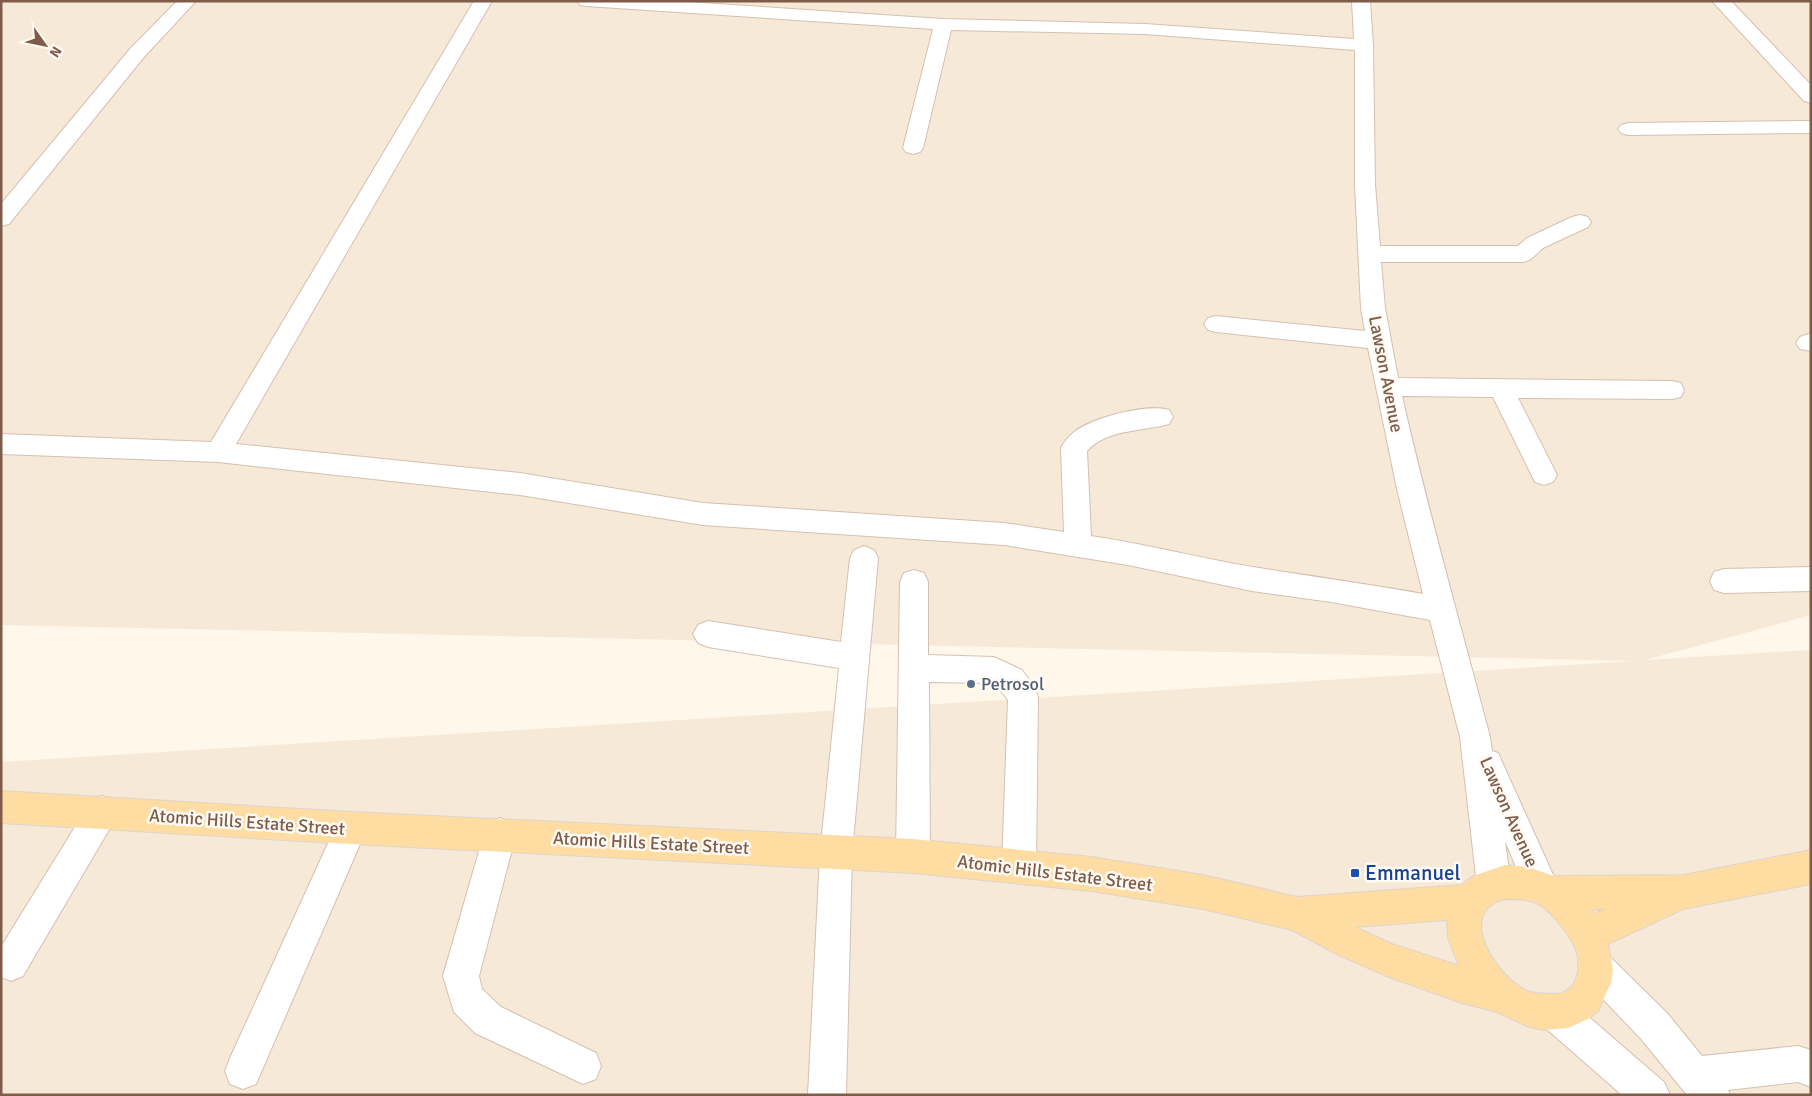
<svg xmlns="http://www.w3.org/2000/svg" width="1812" height="1096" font-family="Signika,sans-serif">
<style>
.residential{fill:#f7e9d7}
.lines{fill:none;stroke-linecap:round;stroke-linejoin:round}
.minor-casing{stroke:#d5c0b0;stroke-width:2}
.major-casing{stroke:#ddd5d0;stroke-width:2}
.minor{fill:#fff;fill-rule:evenodd}
.major{fill:#ffdca1;fill-rule:evenodd}
.service-dot{fill:#5c6f8a;stroke:#fffaf3;stroke-width:2}
.transit-dot{fill:#1a4fb4;stroke:#fffaf3;stroke-width:2}
.labels{text-anchor:middle;stroke-width:5;stroke-linejoin:round;paint-order:stroke}
.street-label{font-size:18px;fill:#7e5c49;stroke:#fffaf3}
.service-label{font-size:18px;fill:#4e5e75;stroke:#fffaf3;text-anchor:start}
.near-transit-label{font-size:21px;fill:#164399;stroke:#fffaf3;text-anchor:start}
</style>
<rect width="100%" height="100%" fill="#fff7ea"/>
<!-- residential -->
<path class="residential" d="M1,1H1811V615L1645,660L1811,650V1095H1V762L1634,661L1,625Z"/>
<g class="lines">
<defs>
<path id="minor" d="M177,1H196L144,57L9,224L1,226V204L130,49Z
M474,1H492L236,444L520,473L703,503L1004,523L1064,532L1061,448C1064,442 1068,437 1073,433C1090,418 1148,403 1169,410L1173,417L1169,424C1142,432 1108,428 1087,451L1091,536C1146,544 1199,558 1253,567C1310,576 1367,584 1423,594L1397,489L1368,348L1216,332L1208,330L1204,324L1208,318L1216,316L1365,331L1361,308L1355,185V50L1145,34L951,30L923,148L920,152L913,154L906,152L903,148L933,29L586,6L580,5L577,1H673L943,19L1145,24L1354,39L1352,1H1370L1373,45L1375,185L1380,246H1518L1527,238L1572,217L1580,215L1588,217L1591,222L1588,227L1543,248L1531,259L1523,262H1381L1385,308L1398,378L1672,381L1681,383L1684,390L1681,397L1672,399L1518,398L1557,475L1553,482L1544,485L1535,482L1493,397L1402,396C1428,511 1460,623 1490,737L1492,751L1498,753L1559,888L1554,900L1542,905L1530,900L1505,841L1511,885L1506,897L1494,902L1482,897L1477,885L1460,737L1430,620L1331,602L1252,591L1128,565L1004,545L703,525L520,495L218,462L1,454V434L211,442Z
M1712,1H1731L1811,85V103L1804,101Z
M1811,121V133L1628,135L1621,133L1618,129L1621,125L1628,123Z
M1811,333V351L1800,349L1796,343L1800,337Z
M864,546L874,550L878,558L852,854L846,1095H808L820,854L839,668L708,647L698,643L693,634L698,625L708,621L841,642L850,558L854,550Z
M1811,567V591L1724,593L1714,590L1710,581L1714,572L1724,569Z
M914,570L924,573L928,582V655L994,657L1022,670L1034,687L1038,697L1036,867L1031,879L1019,884L1007,879L1002,867L1008,700L1000,690L990,683L929,682L930,856L925,868L913,873L901,868L896,856L900,582L904,573Z
M102,796L113,801L118,812L113,823L23,976L11,981L1,977V947L91,801Z
M351,812L362,817L367,828L256,1084L243,1089L230,1084L225,1071L230,1058L340,817Z
M500,818L512,823L516,834L479,976L482,989L501,1007L596,1053L601,1066L596,1079L583,1084L475,1033L454,1012L443,976L484,834L488,823Z
M1596,949L1608,955L1667,1013L1702,1056L1798,1046L1811,1050V1087L1798,1082L1728,1090L1730,1095H1687L1641,1039L1584,979L1578,967L1584,955Z
M1555,994L1568,999L1664,1082L1670,1095H1622L1542,1025L1537,1012L1542,999Z"/>
<path id="major" d="M1,791L351,812L913,839L1091,857L1203,875L1297,897L1462,885L1473,876L1505,865L1528,867L1554,876L1684,875L1811,850V884L1683,909L1608,944L1613,970L1611,983L1598,1011L1588,1019L1568,1028L1544,1030L1529,1027L1497,1012L1462,1003L1389,977L1339,955L1292,930L1203,909L1091,891L913,873L351,844L1,823ZM1505,899C1515,899 1526,899 1535,902C1548,908 1568,932 1574,945C1583,965 1579,994 1553,994C1546,994 1538,994 1530,992C1499,981 1452,912 1505,899ZM1605,909L1594,914L1591,910ZM1447,920L1448,938L1459,966L1392,944L1355,927Z"/>
</defs>
<!-- minor casing -->
<use href="#minor" class="minor-casing"/>
<!-- major casing -->
<use href="#major" class="major-casing"/>
<!-- minor -->
<use href="#minor" class="minor"/>
<!-- major -->
<use href="#major" class="major"/>
</g>
<!-- markers -->
<circle class="service-dot" cx="971" cy="684" r="5"/>
<rect class="transit-dot" x="1350" y="868" width="10" height="10" rx="2.5"/>
<g class="labels">
<!-- street labels -->
<g class="street-label">
<text transform="translate(1386 374) rotate(79)" y="6">Lawson Avenue</text>
<text transform="translate(1509 812) rotate(66)" y="6">Lawson Avenue</text>
<text transform="translate(247 822) rotate(4)" y="6">Atomic Hills Estate Street</text>
<text transform="translate(651 843) rotate(3)" y="6">Atomic Hills Estate Street</text>
<text transform="translate(1055 873) rotate(7)" y="6">Atomic Hills Estate Street</text>
</g>
<!-- service labels -->
<g class="service-label">
<text x="981" y="690">Petrosol</text>
</g>
<!-- near-transit labels -->
<g class="near-transit-label">
<text x="1365" y="880">Emmanuel</text>
</g>
</g>
<!-- border -->
<rect width="1812" height="1096" fill="none" stroke="#7e5c49" stroke-width="5"/>
<!-- north arrow -->
<g transform="translate(45 45) rotate(123)" stroke="#fffaf3" stroke-width="4" paint-order="stroke">
<path d="M0-4L9 19L0 12L-9 19Z" fill="#7e5c49"/>
<text y="-8" font-size="14" font-weight="bold" text-anchor="middle" fill="#7e5c49">N</text>
</g>
</svg>
